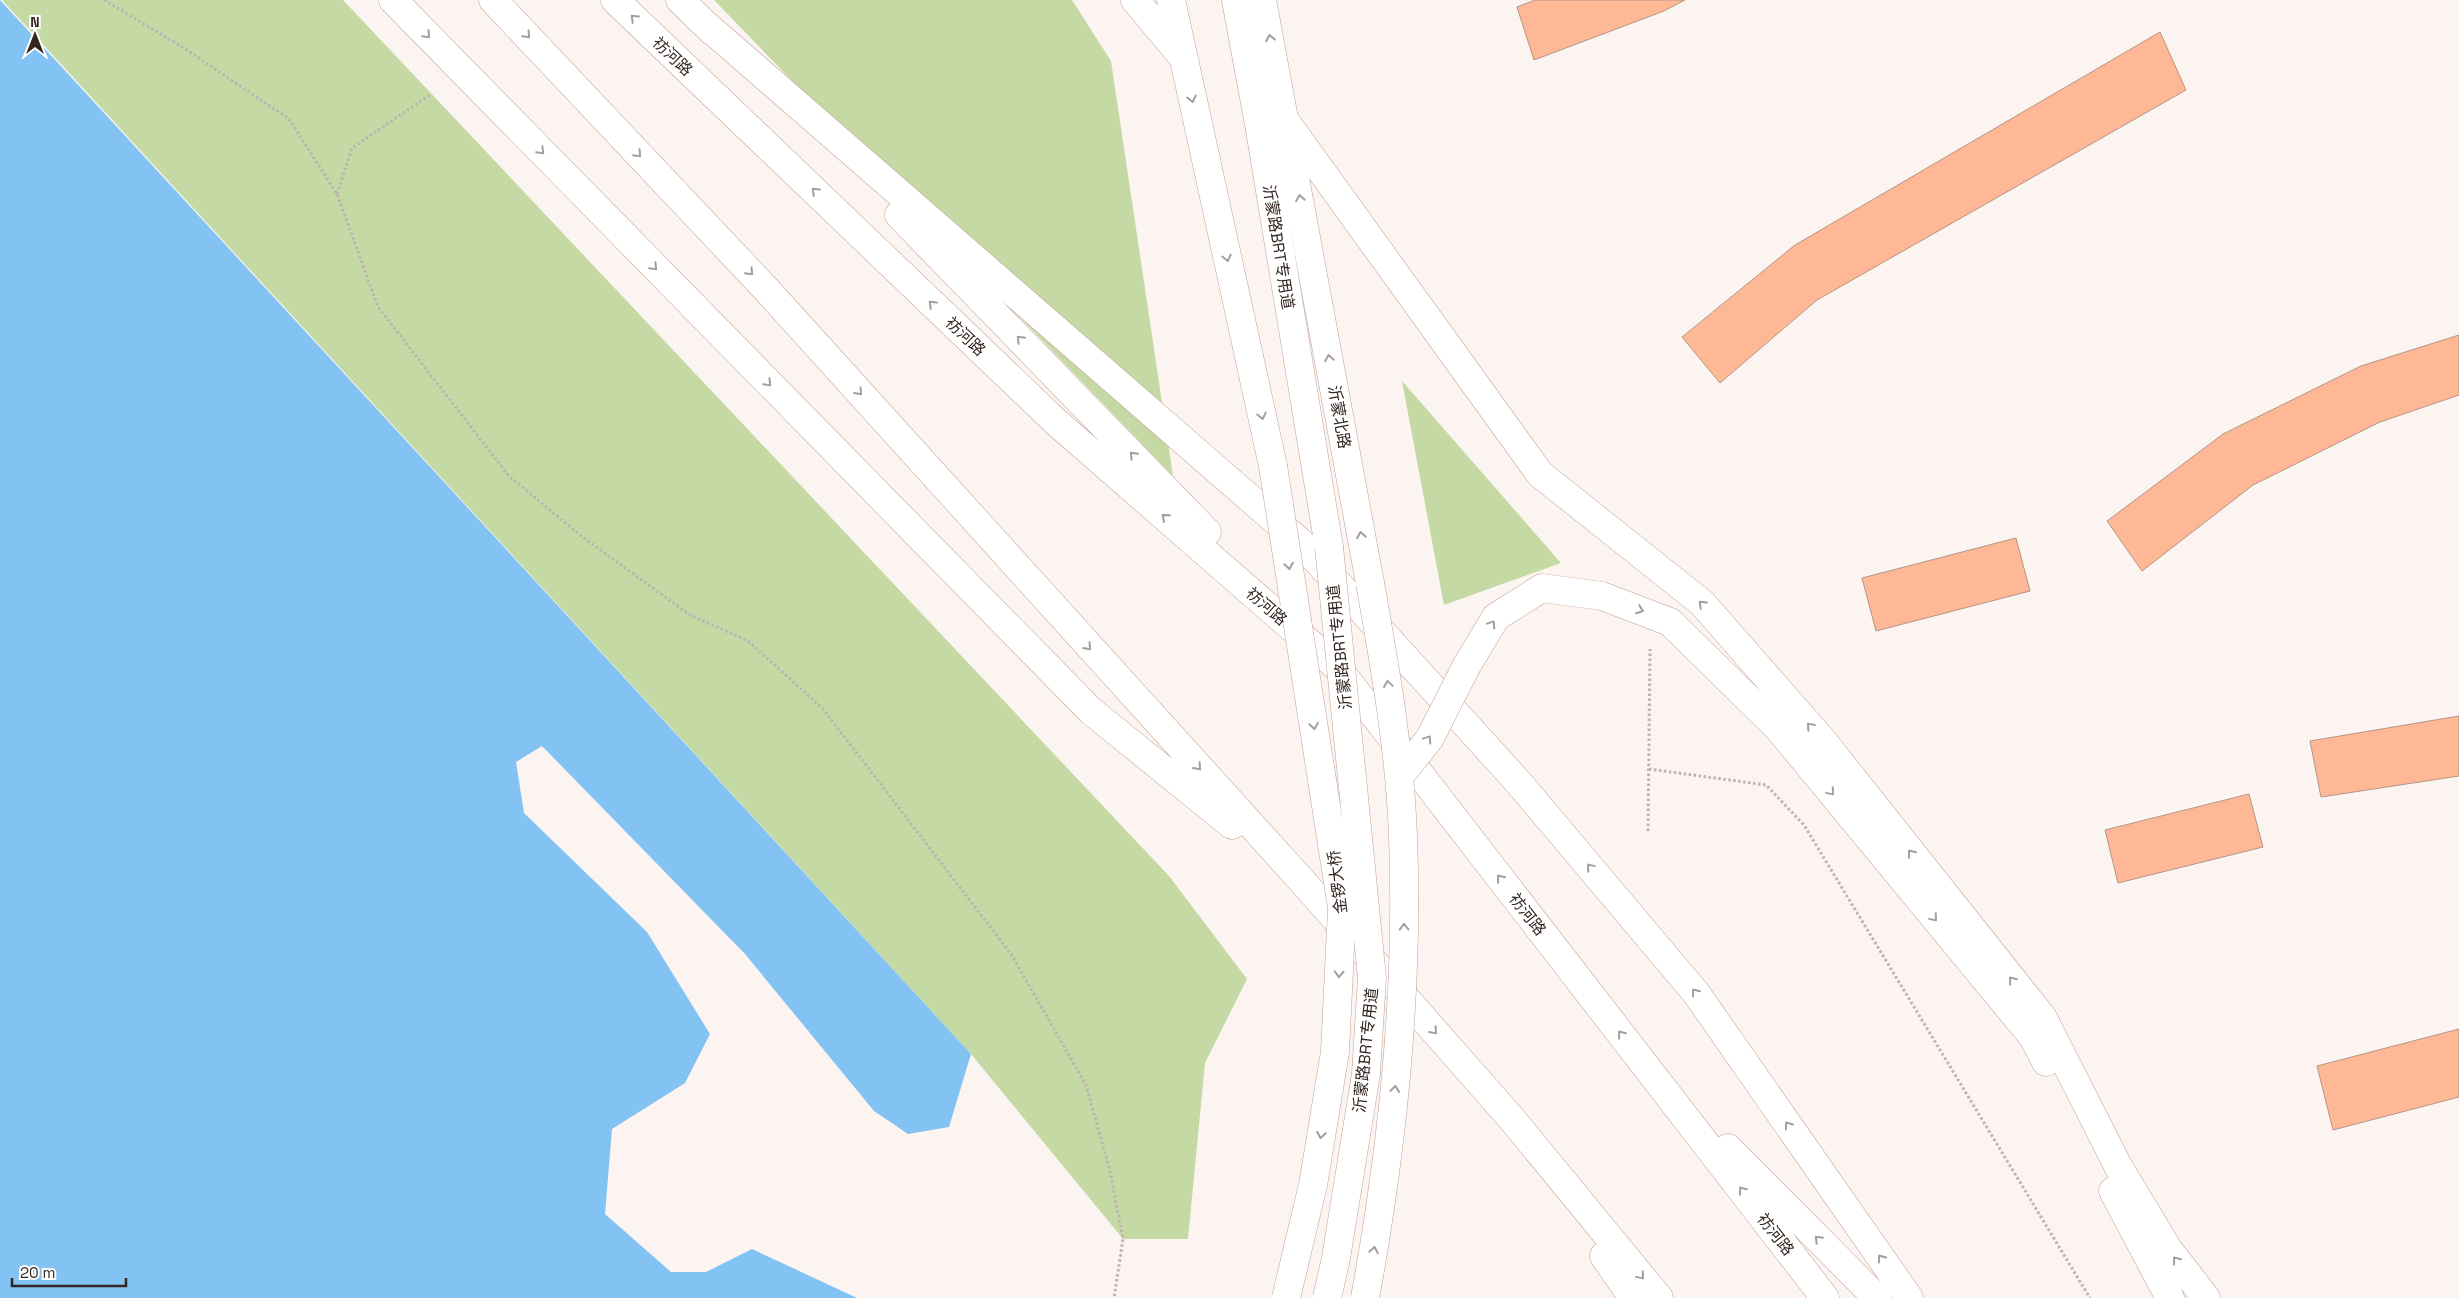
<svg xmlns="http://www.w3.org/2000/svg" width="2459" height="1298" font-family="'Space Grotesk','Noto Sans SC',sans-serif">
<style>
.green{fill:#c5d9a5}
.water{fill:#83c3f4}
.building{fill:#ffb895;stroke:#b49586}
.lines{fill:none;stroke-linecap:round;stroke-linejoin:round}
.minor-casing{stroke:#c0a092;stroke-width:29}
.major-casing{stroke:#c0a092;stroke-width:29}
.path{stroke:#bdb4b1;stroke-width:3;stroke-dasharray:2.5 2.5;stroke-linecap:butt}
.minor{stroke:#fff;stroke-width:28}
.major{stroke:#fff;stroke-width:28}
.minor-bridge-casing{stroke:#c0a092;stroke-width:29;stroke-linecap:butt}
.major-bridge-casing{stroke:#c0a092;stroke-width:29;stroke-linecap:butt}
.minor-bridge{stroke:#fff;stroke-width:28}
.major-bridge{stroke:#fff;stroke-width:28}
.oneway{stroke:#a49e9c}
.labels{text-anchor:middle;stroke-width:4;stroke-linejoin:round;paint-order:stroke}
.street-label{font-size:16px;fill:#342722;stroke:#fff}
</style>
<rect width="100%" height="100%" fill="#fbf4f1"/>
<!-- green -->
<path class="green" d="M2,0H343L1169,876L1247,979L1205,1063L1188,1239H1123L971,1054Z
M714,0H1072L1111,61L1173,476Z
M1402,381L1561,563L1444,605Z"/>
<!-- water -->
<path class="water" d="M0,0L971,1054L949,1127L908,1134L874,1111L745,954L542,746L516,762L524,813L647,932L710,1034L685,1083L612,1129L605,1214L671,1272H706L752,1249L857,1298H0Z"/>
<!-- building -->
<path class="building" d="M1535,0H1685L1664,11L1534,60L1517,7Z
M2160,32L2186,90L1817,300L1720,383L1682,337L1795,245Z
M2459,335V395L2380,422L2253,485L2142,571L2107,521L2223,434L2361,366Z
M2016,538L2030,591L1876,631L1862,578Z
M2459,716V776L2321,797L2310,741Z
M2249,794L2263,847L2118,883L2105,830Z
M2459,1029V1097L2333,1130L2317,1066Z"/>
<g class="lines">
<defs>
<path id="minor" d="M1236,0L1260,130L1329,547"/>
<path id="major" d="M393,0L1091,711L1232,825
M493,0L766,289L1303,882L1511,1118L1659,1298
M615,0L1056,422L1337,667L1825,1298
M680,0L712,31
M1135,0L1181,55
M1171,0L1273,466
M1262,0L1370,583
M698,18L1300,542L1519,783L1696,993L1909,1298
M1286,122L1540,474L1702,603L1823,741L2043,1018L2118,1166L2168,1249L2206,1298
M899,215L1207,532
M1467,665L1496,617L1542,588L1602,596L1670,622L1779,729L2033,1037L2046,1062
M1728,1148L1877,1298
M2113,1191L2170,1298
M1604,1256L1633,1298"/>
</defs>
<!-- minor casing -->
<use href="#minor" class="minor-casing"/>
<!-- major casing -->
<use href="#major" class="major-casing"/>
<!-- path -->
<path class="path" d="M104,0L187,50L289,119L337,194L378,307L509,476L581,536L690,615L748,641L823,709L1011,954L1086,1085L1110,1171L1123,1239L1114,1298
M337,194L352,148L431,94
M1649,769L1766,785L1804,825L2090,1298
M1648,831L1650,649"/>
<!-- minor -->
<use href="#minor" class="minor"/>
<!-- major -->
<use href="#major" class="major"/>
<defs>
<path id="minor-bridge" d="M1327,1298L1336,1258L1366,1074L1372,978L1329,547"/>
<path id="major-bridge" d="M1273,466L1342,908L1335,1052L1313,1185L1286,1298
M1399,777L1430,738L1467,665
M1365,1298C1393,1146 1409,992 1403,837C1400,751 1385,667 1370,583"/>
</defs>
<!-- minor-bridge casing -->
<use href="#minor-bridge" class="minor-bridge-casing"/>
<!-- major-bridge casing -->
<use href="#major-bridge" class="major-bridge-casing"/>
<!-- minor-bridge -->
<use href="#minor-bridge" class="minor-bridge"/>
<!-- major-bridge -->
<use href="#major-bridge" class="major-bridge"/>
</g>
<!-- one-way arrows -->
<defs><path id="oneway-chevron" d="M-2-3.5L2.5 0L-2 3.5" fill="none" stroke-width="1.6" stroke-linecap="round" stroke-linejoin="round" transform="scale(1.25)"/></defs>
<g class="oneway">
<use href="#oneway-chevron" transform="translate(634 18) rotate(-136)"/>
<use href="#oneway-chevron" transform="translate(427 35) rotate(46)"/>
<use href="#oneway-chevron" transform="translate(527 35) rotate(47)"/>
<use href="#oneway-chevron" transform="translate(1270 38) rotate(-101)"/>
<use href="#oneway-chevron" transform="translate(1192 99) rotate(77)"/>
<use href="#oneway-chevron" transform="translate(541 151) rotate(46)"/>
<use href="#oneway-chevron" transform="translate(638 154) rotate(47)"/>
<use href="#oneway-chevron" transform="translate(815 191) rotate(-136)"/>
<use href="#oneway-chevron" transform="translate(1300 198) rotate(-100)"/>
<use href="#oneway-chevron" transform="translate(1227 258) rotate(77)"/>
<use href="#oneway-chevron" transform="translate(654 267) rotate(46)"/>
<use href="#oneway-chevron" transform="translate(750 272) rotate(47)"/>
<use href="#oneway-chevron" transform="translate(932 304) rotate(-136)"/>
<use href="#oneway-chevron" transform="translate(1020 339) rotate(-134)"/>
<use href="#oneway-chevron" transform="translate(1329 358) rotate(-100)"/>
<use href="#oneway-chevron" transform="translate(768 383) rotate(46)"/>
<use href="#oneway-chevron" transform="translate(859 392) rotate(48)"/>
<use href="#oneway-chevron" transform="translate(1262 416) rotate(77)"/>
<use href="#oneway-chevron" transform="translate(1133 455) rotate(-134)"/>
<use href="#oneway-chevron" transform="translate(1165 517) rotate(-139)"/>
<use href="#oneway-chevron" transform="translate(1361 535) rotate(-100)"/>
<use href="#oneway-chevron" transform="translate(1289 566) rotate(81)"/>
<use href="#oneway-chevron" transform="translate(1702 604) rotate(-136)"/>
<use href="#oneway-chevron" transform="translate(1640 610) rotate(21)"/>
<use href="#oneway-chevron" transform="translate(1492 624) rotate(-56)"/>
<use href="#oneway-chevron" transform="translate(1088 647) rotate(48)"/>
<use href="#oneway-chevron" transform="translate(1388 684) rotate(-98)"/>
<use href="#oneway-chevron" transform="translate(1314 726) rotate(81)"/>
<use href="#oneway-chevron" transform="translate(1810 726) rotate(-131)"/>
<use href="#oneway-chevron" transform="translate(1428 739) rotate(-56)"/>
<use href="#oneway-chevron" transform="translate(1198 767) rotate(48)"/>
<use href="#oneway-chevron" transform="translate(1831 792) rotate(50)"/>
<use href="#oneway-chevron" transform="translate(1911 853) rotate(-128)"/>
<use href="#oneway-chevron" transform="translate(1590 867) rotate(-130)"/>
<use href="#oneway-chevron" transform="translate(1500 878) rotate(-128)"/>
<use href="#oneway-chevron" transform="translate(1934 918) rotate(50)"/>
<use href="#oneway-chevron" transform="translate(1404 927) rotate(-91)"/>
<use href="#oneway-chevron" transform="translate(1339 974) rotate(93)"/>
<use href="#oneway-chevron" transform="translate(2012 980) rotate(-128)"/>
<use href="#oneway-chevron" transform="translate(1695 992) rotate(-128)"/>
<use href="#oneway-chevron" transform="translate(1434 1031) rotate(49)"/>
<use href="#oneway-chevron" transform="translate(1621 1034) rotate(-128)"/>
<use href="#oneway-chevron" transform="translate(1395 1089) rotate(-84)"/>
<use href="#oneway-chevron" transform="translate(1788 1125) rotate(-125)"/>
<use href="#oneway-chevron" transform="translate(1321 1135) rotate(99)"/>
<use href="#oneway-chevron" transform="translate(1742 1190) rotate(-128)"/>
<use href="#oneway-chevron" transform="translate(1818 1239) rotate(-135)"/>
<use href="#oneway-chevron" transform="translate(1374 1250) rotate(-80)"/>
<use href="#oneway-chevron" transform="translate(1881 1258) rotate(-125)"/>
<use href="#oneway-chevron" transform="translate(2176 1260) rotate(-128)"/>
<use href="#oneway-chevron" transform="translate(1641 1276) rotate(50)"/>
</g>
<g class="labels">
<!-- street labels -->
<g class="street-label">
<text transform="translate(673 56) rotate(44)" y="6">祊河路</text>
<text transform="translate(1279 247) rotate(81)" y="6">沂蒙路BRT专用道</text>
<text transform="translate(966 336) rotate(44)" y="6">祊河路</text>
<text transform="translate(1340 417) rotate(80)" y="6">沂蒙北路</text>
<text transform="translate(1267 606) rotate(41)" y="6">祊河路</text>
<text transform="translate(1339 647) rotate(-96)" y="6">沂蒙路BRT专用道</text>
<text transform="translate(1337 882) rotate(-97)" y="6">金锣大桥</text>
<text transform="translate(1528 914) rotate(52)" y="6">祊河路</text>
<text transform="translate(1365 1050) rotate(-84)" y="6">沂蒙路BRT专用道</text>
<text transform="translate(1776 1234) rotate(52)" y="6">祊河路</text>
</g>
</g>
<!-- north arrow -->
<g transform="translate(35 35)" stroke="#ffffff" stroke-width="4" paint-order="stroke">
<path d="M0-4L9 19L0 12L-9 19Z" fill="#342722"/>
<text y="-8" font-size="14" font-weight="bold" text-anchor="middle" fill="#342722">N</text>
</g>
<!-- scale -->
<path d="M12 1278v8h114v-8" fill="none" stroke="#342722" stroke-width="2.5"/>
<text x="20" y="1278" font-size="15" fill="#342722" stroke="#ffffff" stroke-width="4" paint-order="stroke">20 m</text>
</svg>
